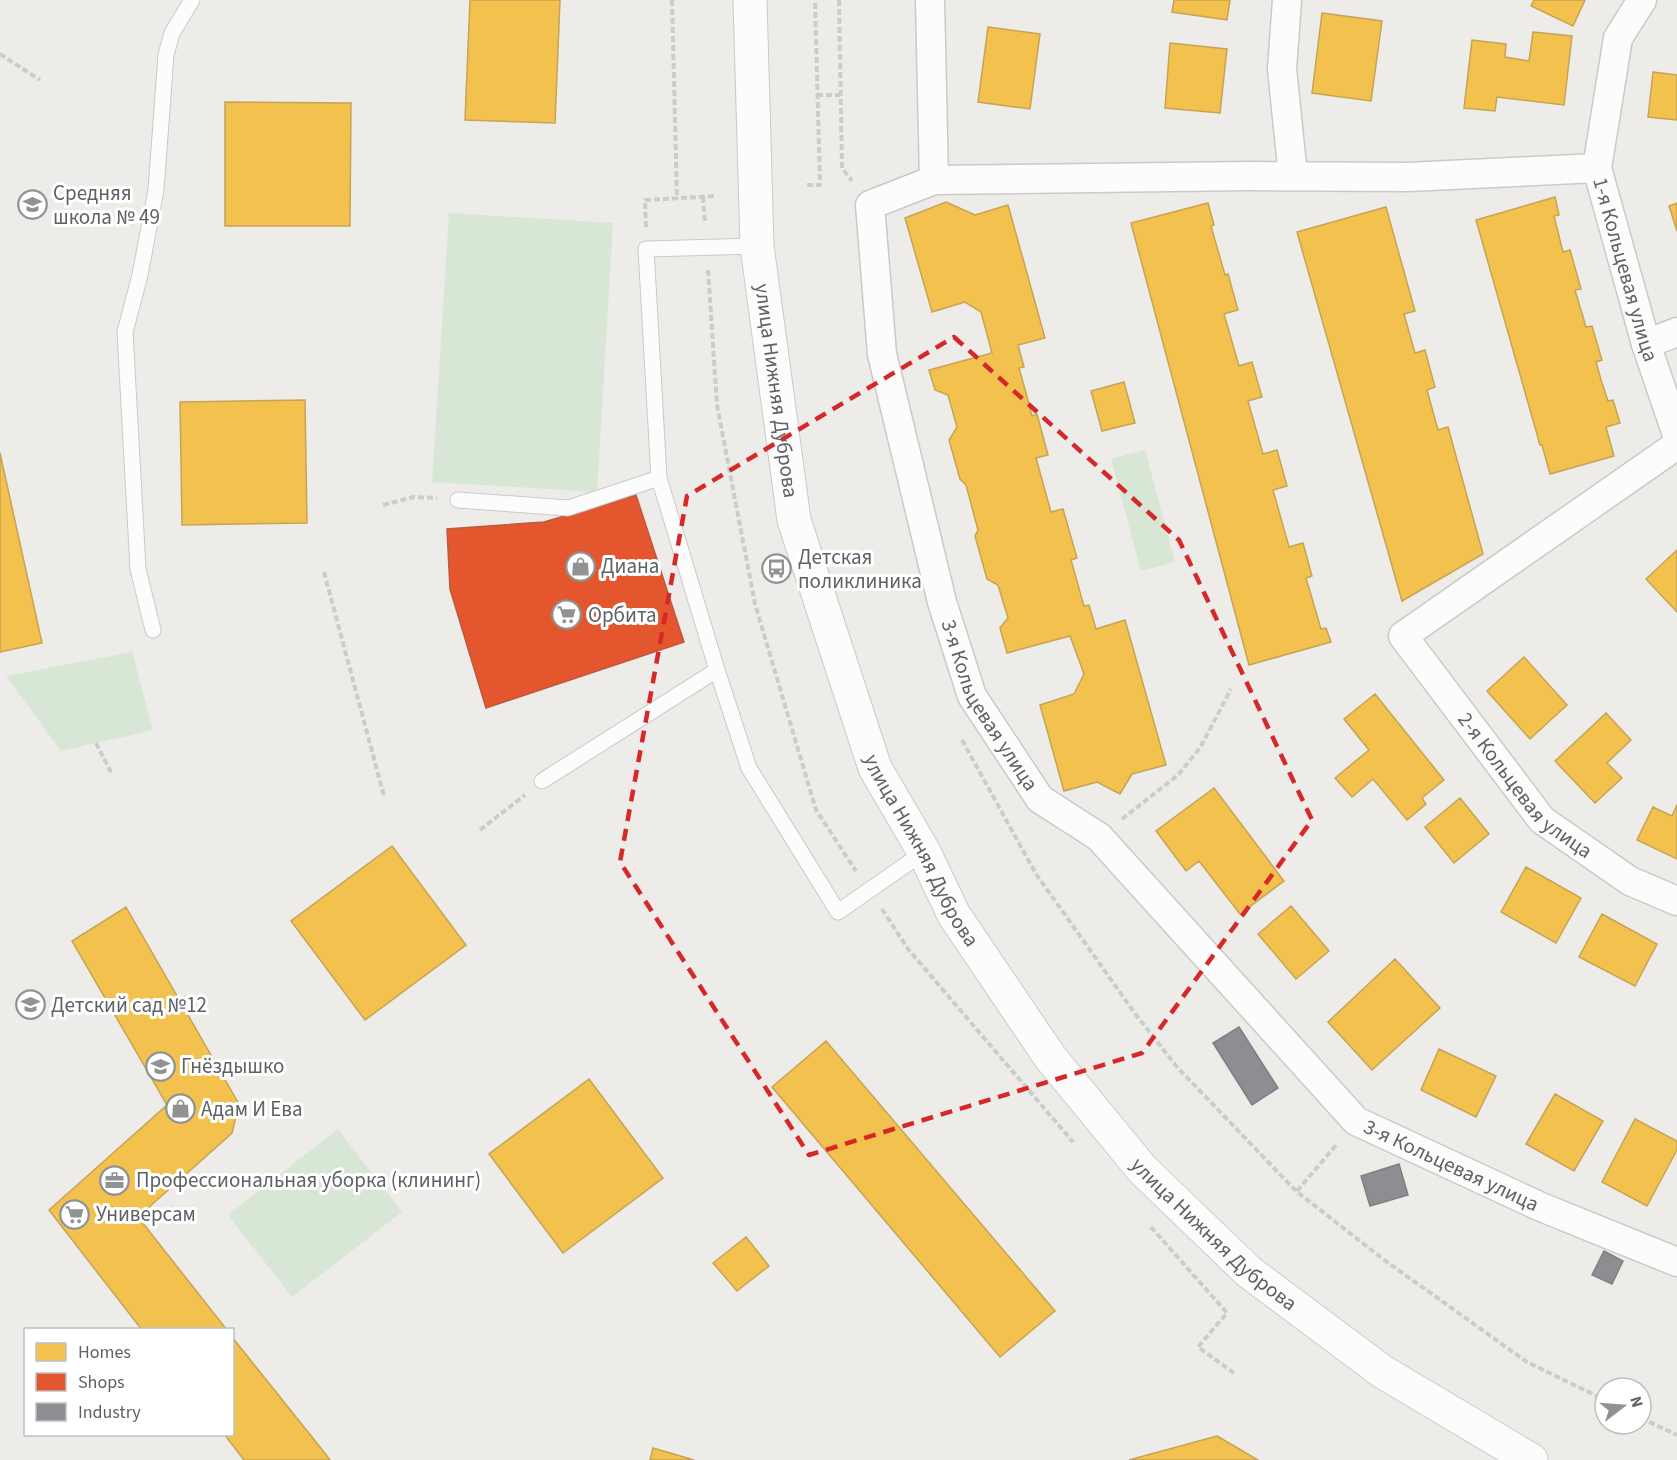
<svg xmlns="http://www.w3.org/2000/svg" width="1677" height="1460" font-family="'Source Sans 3',sans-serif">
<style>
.green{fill:#d8e6d6}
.homes{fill:#f2c14e;stroke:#c6a455;stroke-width:1.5}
.shops{fill:#e4572e;stroke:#bc5a3e;stroke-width:1.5}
.industry{fill:#8d8d92;stroke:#7f8084;stroke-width:1.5}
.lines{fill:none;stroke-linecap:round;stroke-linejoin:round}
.lane-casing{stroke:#cacac9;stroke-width:17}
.street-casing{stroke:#cacac9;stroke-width:31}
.secondary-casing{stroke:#cacac9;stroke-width:35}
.path{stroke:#c9cecb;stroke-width:4;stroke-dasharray:6 3;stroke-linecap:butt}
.lane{stroke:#fcfcfc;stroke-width:15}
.street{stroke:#fcfcfc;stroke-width:28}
.secondary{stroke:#fcfcfc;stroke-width:33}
.marked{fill:none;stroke:#d62828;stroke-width:4.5;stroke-dasharray:12 8;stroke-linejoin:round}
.labels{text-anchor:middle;stroke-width:6;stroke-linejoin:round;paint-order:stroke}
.poi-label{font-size:21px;fill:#5e6165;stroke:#fff;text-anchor:start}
.street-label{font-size:21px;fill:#5e6165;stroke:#fff}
</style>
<rect width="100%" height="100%" fill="#edece8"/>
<!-- green -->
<path class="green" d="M449,213L613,223L597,492L432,482Z
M1145,450L1175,562L1141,571L1111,459Z
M132,652L153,730L61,751L6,676Z
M338,1129L402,1212L292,1297L228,1215Z"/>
<!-- homes -->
<path class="homes" d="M470,0H560L555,123L465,120Z
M1174,0H1230L1227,20L1172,12Z
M1534,0H1585L1573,26L1531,6Z
M1322,13L1382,21L1371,101L1312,93Z
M988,27L1040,34L1030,109L978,102Z
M1533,32L1572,36L1564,105L1497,97L1495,111L1464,108L1472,40L1506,44L1505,57L1529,61Z
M1170,43L1227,49L1220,113L1165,108Z
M1653,72L1677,75V120L1648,117Z
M225,102L351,103L350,226H225Z
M1555,197L1559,215L1554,216L1563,252L1570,250L1581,289L1575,290L1586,327L1592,326L1602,360L1596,362L1602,383L1608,401L1613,400L1620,423L1606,427L1614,456L1550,474L1542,445H1540L1476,220Z
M946,202L975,215L1008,205L1045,338L1018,345L1024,367L1019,368L1026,393L1032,416L1037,414L1048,455L1036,458L1051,512L1063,509L1077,558L1071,560L1084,606L1089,605L1096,629L1125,620L1166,765L1132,774L1120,794L1097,782L1064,791L1040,705L1074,694L1084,674L1070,636L1007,653L1000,628L1008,618L998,585L987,579L975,536L978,530L966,485L960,479L949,440L957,427L948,395L935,390L929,370L992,353L981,312L965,302L932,312L905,218Z
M1208,203L1214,225L1211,226L1225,275L1228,274L1238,310L1224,314L1239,366L1252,362L1262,397L1248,401L1263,454L1277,450L1287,486L1273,490L1289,547L1303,543L1312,576L1306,578L1321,629L1326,628L1331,642L1249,665L1131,223Z
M1677,203V231L1669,206Z
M1386,207L1415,311L1404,314L1415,353L1425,350L1435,387L1427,390L1438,430L1448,427L1483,554L1402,601L1297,232Z
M1124,382L1135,423L1102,431L1091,391Z
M305,400L307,523L182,525L180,402Z
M0,453L42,643L0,652Z
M1677,550V612L1646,579Z
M1524,657L1567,705L1530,739L1487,691Z
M1375,694L1444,780L1422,798L1426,804L1407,820L1373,779L1352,797L1335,778L1369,750L1344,719Z
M1606,713L1631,740L1607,763L1622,778L1595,803L1555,761Z
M1214,788L1284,881L1240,914L1199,861L1186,871L1156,831Z
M1460,798L1489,834L1454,863L1425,827Z
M1677,805V859L1637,840L1653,807L1672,816Z
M392,846L466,945L365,1020L291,921Z
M1526,867L1581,898L1556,943L1501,912Z
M1291,906L1329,951L1296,979L1258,934Z
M126,907L239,1104L232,1133L138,1217L227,1330H142L49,1210L167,1105L72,941Z
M1602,914L1657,944L1635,986L1579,957Z
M1395,959L1440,1008L1372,1070L1328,1022Z
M826,1041L1055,1311L1000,1357L772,1087Z
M1439,1049L1496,1076L1476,1117L1421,1090Z
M589,1079L663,1178L563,1253L489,1154Z
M1555,1094L1603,1121L1574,1171L1526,1144Z
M1635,1119L1677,1141V1150L1647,1206L1602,1182Z
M746,1237L769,1266L737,1291L713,1263Z
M232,1337L320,1447L330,1460H244L224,1434H232Z
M1217,1436L1258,1460H1129Z
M653,1448L694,1460H650Z"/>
<!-- shops -->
<path class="shops" d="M636,495L684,642L486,708L450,589L447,529L544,522Z"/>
<!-- industry -->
<path class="industry" d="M1239,1027L1278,1088L1252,1105L1213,1043Z
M1399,1164L1408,1195L1370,1206L1361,1176Z
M1604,1251L1623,1261L1612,1284L1592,1275Z"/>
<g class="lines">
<defs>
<path id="lane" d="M757,246L646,249L659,478L717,670L749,768L838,912L924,852
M458,500L568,508L659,478
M153,630L138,569L125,332L140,275L156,190L166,55L172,33L192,0
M542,781L717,670"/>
<g id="street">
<path d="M930,0L934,180"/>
<path d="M1287,0L1282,69L1293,176"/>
<path id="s1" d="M1642,0L1618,38L1597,168L1646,344L1677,435"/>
<path id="s2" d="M1597,168L1408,177L1249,176L934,180L870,205L882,354L942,602L972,696L1040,799L1099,837L1356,1121L1541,1207L1677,1262"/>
<path d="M1646,344L1677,332"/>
<path id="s3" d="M1677,445L1403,636L1542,820L1630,881L1677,901"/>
</g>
<g id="secondary">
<path id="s4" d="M750,0L757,246L794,520L875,768L924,852L954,915L1050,1057L1142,1169L1249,1272L1383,1372L1531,1460"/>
</g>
</defs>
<!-- lane casing -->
<use href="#lane" class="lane-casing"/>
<!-- street casing -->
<use href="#street" class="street-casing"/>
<!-- secondary casing -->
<use href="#secondary" class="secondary-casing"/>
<!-- path -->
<path class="path" d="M672,0L677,199
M839,0L842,168L852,181
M0,54L40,80
M817,95H840
M807,185H820L815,0
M703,197L705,224
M646,227L645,200L716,196
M708,270L717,405L755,604L816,810L856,871
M383,505L414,497L437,498
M324,572L384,796
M962,740L1036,874L1136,1015L1177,1067L1296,1191L1383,1259L1527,1362L1605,1400
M96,743L112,774
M1122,819L1178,775L1200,748L1231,689
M480,830L525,795
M882,909L908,949L1073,1142
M1297,1191L1337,1144
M1151,1227L1227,1313L1198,1347L1234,1373
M1641,1418L1677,1435"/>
<!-- lane -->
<use href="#lane" class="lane"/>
<!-- street -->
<use href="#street" class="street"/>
<!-- secondary -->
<use href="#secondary" class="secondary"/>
</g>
<!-- marked area -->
<path class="marked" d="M954,337L1179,540L1312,820L1142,1053L809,1155L620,862L687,496Z"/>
<!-- icons -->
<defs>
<symbol id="school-ring" viewBox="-11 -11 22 22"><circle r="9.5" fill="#fff" stroke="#909293" stroke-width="1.5"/><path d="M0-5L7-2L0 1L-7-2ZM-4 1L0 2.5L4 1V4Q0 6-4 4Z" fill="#909293"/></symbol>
<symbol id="shop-ring" viewBox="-11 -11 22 22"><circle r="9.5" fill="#fff" stroke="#909293" stroke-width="1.5"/><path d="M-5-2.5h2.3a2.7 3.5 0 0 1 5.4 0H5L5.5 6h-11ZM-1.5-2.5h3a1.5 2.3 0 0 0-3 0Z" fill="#909293"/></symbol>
<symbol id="bus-ring" viewBox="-11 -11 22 22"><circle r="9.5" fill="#fff" stroke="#909293" stroke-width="1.5"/><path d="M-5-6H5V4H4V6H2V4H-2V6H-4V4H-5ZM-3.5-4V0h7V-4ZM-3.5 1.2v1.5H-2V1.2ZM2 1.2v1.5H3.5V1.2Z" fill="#909293"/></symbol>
<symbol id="supermarket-ring" viewBox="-11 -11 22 22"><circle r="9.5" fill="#fff" stroke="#909293" stroke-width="1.5"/><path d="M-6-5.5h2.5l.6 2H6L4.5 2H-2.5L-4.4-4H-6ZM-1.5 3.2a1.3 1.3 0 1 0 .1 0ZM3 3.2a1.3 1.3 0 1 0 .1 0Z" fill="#909293"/></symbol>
<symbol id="office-ring" viewBox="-11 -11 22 22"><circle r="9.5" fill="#fff" stroke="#909293" stroke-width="1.5"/><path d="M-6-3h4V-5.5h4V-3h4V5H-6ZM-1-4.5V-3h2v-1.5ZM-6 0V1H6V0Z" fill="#909293"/></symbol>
</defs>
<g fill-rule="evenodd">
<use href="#school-ring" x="16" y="188" width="33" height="33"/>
<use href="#shop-ring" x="564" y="550" width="33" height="33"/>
<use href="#bus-ring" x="760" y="552" width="33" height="33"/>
<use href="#supermarket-ring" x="550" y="598" width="33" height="33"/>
<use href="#school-ring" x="14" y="988" width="33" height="33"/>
<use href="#school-ring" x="144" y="1050" width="33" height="33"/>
<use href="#shop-ring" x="164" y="1092" width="33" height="33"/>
<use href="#office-ring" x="98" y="1164" width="33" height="33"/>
<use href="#supermarket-ring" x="58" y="1198" width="33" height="33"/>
</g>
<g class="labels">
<!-- poi labels -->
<g class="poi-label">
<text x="53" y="200">Средняя<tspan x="53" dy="24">школа № 49</tspan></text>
<text x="798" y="564">Детская<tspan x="798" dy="24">поликлиника</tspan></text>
<text x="601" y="573">Диана</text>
<text x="588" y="622">Орбита</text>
<text x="51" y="1012">Детский сад №12</text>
<text x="181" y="1073">Гнёздышко</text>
<text x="201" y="1116">Адам И Ева</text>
<text x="136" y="1187">Профессиональная уборка (клининг)</text>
<text x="96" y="1221">Универсам</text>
</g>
<!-- street labels -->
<g class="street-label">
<text dy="7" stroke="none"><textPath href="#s1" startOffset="282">1-я Кольцевая улица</textPath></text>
<text dy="7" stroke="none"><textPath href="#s4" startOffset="392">улица Нижняя Дуброва</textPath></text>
<text dy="7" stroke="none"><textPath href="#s2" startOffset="1251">3-я Кольцевая улица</textPath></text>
<text dy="7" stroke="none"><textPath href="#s3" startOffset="528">2-я Кольцевая улица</textPath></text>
<text dy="7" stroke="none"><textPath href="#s4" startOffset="878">улица Нижняя Дуброва</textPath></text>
<text dy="7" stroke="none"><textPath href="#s2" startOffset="1917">3-я Кольцевая улица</textPath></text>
<text dy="7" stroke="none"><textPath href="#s4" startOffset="1364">улица Нижняя Дуброва</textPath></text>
</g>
</g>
<!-- legend -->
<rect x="24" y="1328" width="210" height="108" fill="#ffffff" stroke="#bfc0c1" stroke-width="1.5"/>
<rect x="36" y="1343" width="30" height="18" fill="#f2c14e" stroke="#bfc0c1" stroke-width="1.5"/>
<text x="78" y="1358" font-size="18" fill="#5e6165">Homes</text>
<rect x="36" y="1373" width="30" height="18" fill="#e4572e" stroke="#bfc0c1" stroke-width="1.5"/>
<text x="78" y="1388" font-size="18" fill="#5e6165">Shops</text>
<rect x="36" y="1403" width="30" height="18" fill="#8d8d92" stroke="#bfc0c1" stroke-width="1.5"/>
<text x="78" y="1418" font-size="18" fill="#5e6165">Industry</text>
<!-- north arrow -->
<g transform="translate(1623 1406) rotate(73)"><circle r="28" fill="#ffffff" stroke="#bfc0c1" stroke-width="1.5"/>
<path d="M0-4.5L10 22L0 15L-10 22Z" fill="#909293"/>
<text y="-9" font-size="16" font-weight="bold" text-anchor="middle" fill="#5e6165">N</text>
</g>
</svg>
